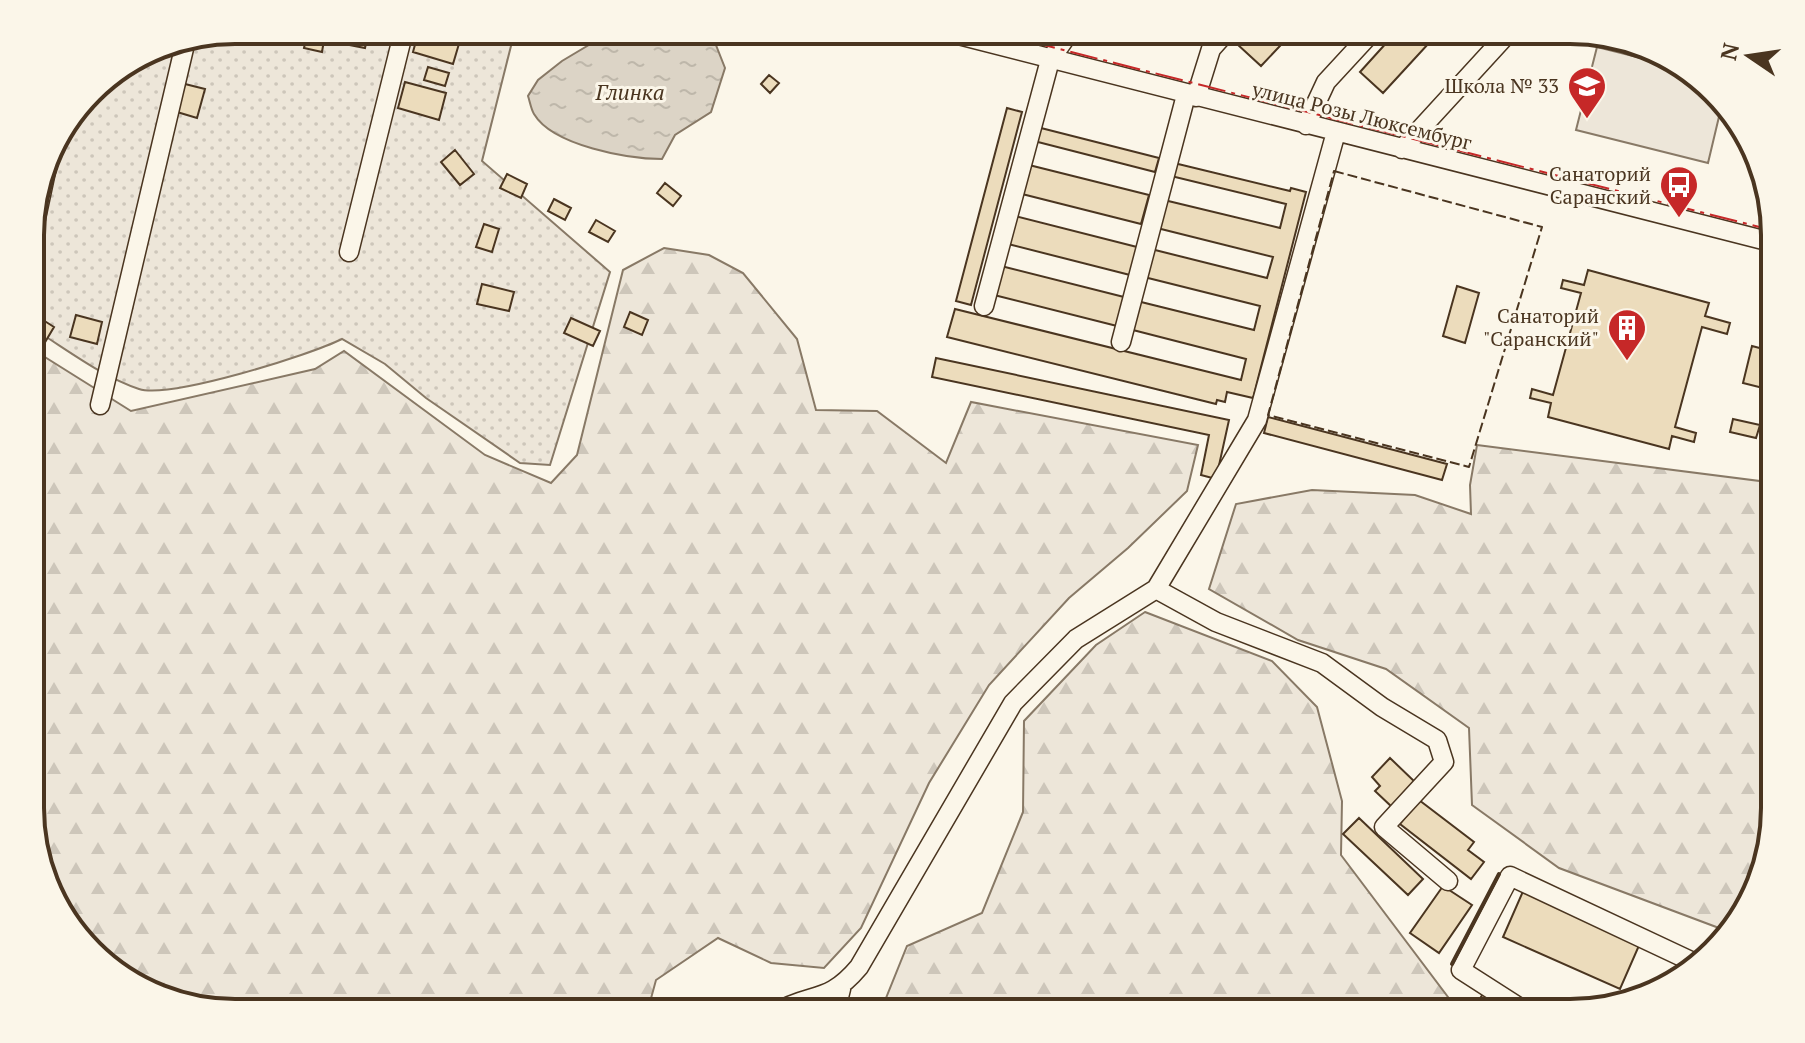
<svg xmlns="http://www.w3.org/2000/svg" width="1805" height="1043" font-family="'PT Serif',serif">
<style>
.grass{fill:url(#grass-dots);stroke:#887966;stroke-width:2}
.forest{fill:url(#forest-firs);stroke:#887966;stroke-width:2}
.pitch{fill:#ede6d9;stroke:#887966;stroke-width:2}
.water{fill:url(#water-ripples);stroke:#887966;stroke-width:2}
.building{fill:#ecdcbc;stroke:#4a3520;stroke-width:2}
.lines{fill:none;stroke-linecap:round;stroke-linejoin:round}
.minor-casing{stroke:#4a3520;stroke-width:21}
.minor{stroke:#fbf6e9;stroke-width:18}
.fence{stroke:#4a3520;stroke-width:2;stroke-dasharray:10 4;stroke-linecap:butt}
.wall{stroke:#4a3520;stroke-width:4}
.power{stroke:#c62828;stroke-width:2;stroke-dasharray:28 6 4 6;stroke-linecap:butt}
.labels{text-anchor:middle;stroke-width:6;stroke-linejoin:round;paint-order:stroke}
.poi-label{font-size:20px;fill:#4a3520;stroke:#fbf6e9;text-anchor:end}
.street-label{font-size:20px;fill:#4a3520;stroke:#fbf6e9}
.water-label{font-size:22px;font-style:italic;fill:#4a3520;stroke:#fbf6e9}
.rim{fill:none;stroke:#4a3520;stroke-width:4}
</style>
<defs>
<pattern id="grass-dots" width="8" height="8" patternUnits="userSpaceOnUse" patternTransform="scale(2)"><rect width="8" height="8" fill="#ede6d9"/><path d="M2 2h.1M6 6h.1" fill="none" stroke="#cdc6ba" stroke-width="1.8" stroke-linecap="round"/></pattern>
<pattern id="forest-firs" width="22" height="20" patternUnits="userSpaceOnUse" patternTransform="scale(2)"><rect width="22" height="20" fill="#ede6d9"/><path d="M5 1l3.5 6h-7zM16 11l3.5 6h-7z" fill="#cdc6ba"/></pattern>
<pattern id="water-ripples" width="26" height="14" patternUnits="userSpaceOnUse" patternTransform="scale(2)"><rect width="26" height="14" fill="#dcd4c6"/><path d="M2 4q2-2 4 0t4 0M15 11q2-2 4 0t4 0" fill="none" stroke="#beb7aa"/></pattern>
</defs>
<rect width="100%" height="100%" fill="#fbf6e9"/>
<!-- grass -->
<path class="grass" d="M235,30H515L482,161L610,272L550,465L520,463L426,398L385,364L342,339C310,355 170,399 139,389C102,377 65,348 32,328V209L51,144L99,81L157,45Z"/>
<!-- forest -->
<path class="forest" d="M664,248L709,255L743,273L797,339L816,410L877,411L946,463L971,402L1198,445L1187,491L1128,548L1069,598L989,685L929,783L861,928L824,968L771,963L718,938L656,980L647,1013H235L132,985L64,922L32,834V349L131,411L315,369L344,351L485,455L551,483L577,455L623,270Z
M1477,445L1775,483V821L1747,911L1727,931L1559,868L1472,805L1469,728L1386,669L1298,640L1209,589L1236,504L1312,490L1415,495L1471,514L1470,485Z
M1145,612L1272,661L1317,707L1342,801L1341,855L1460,1013H880L907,946L982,913L1023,812L1024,721L1096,645Z"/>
<!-- pitch -->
<path class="pitch" d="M1597,47L1685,69L1722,104L1708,163L1576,130Z"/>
<!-- water -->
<path class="water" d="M614,30H710L725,68L711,112L675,135L662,159C629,159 553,146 534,114C531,109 530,102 528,96L538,80L562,61Z"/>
<!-- building -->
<path class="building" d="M308,30H369L365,48L324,40L322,52L304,48Z
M419,30H436L461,37L453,64L413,52Z
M1251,30H1295L1261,66L1237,44Z
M1398,30H1441L1383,93L1360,72Z
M428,67L449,73L445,86L424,80Z
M769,75L779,83L770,93L761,84Z
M405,82L446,93L439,120L398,108Z
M185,84L205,89L197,118L177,112Z
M1007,108L1022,112L971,305L956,301Z
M1037,127L1159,158L1155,172L1034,141Z
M455,150L474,174L460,185L441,162Z
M1174,163L1290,191L1291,188L1306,192L1253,398L1227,392L1225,402L1217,400L1216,404L947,337L955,309L1241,380L1246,359L1129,329L1137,301L1254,330L1260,306L1144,277L1151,249L1267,278L1273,257L1157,228L1164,200L1280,228L1286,204L1171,176Z
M1029,165L1149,195L1141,224L1022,194Z
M507,174L527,184L521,198L500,188Z
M665,183L681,196L673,206L657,193Z
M554,199L571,208L565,220L548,211Z
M1015,216L1137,247L1130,275L1008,244Z
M596,220L615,231L608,242L589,232Z
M484,224L499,229L492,252L476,247Z
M1001,266L1124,297L1117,326L994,295Z
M1588,270L1709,303L1705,316L1730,323L1727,334L1702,327L1675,427L1696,433L1694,442L1672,436L1669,449L1548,417L1551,403L1530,398L1532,389L1553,395L1581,293L1561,288L1563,280L1584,285Z
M482,284L514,292L509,311L477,304Z
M1457,286L1479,293L1465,343L1443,336Z
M630,312L648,320L642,335L624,327Z
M32,313L54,327L41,349L32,343Z
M76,315L102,322L97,344L70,337Z
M571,318L600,331L593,346L564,333Z
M1752,346L1775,352V391L1743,383Z
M936,358L1229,420L1216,479L1201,475L1209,435L932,377Z
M1268,417L1447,464L1442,480L1264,433Z
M1733,419L1760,425L1756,438L1730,432Z
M1390,758L1416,783L1392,807L1375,791L1380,786L1372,777Z
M1419,800L1474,842L1468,850L1484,862L1471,879L1400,824Z
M1359,818L1423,879L1408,895L1343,834Z
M1443,886L1472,905L1439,953L1410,933Z
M1524,889L1641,941L1620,989L1503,937Z
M1485,991L1519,1013H1478L1473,1009Z"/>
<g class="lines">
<defs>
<path id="minor" d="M939,30L1775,243
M1196,97L1211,49L1228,30
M1306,125L1326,82L1374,30
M1402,149L1511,30
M32,237L52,143
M349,252L404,30
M984,306L1050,60L1071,30
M1121,342L1186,95
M100,405L186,40
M1156,589L1257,420L1336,132
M775,1013C812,991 827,1005 859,967L1013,703L1076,639L1156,589L1216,622L1322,663L1382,707L1437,740L1444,762L1384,827L1448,881
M835,1013L841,989
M1528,1013L1461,970L1510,876L1695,963"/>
</defs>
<!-- minor casing -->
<use href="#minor" class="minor-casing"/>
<!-- minor -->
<use href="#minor" class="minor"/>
<!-- fence -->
<path class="fence" d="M1334,171L1542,227L1469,467L1268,415Z"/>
<!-- wall -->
<path class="wall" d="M1452,964L1499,874"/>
<!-- power -->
<path class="power" d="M985,30L1775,231"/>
</g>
<!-- icons -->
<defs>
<symbol id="school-pin" viewBox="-11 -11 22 30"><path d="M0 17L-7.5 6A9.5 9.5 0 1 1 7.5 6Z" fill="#c62828" stroke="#fbf6e9"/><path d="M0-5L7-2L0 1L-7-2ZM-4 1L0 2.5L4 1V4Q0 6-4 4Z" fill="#fff"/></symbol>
<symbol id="bus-pin" viewBox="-11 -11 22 30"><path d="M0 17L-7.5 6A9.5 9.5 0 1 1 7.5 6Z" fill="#c62828" stroke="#fbf6e9"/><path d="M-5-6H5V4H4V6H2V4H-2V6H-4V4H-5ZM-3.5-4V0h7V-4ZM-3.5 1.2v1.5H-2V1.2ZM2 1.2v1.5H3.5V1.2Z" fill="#fff"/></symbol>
<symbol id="building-pin" viewBox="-11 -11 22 30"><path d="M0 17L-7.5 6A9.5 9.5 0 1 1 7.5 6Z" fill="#c62828" stroke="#fbf6e9"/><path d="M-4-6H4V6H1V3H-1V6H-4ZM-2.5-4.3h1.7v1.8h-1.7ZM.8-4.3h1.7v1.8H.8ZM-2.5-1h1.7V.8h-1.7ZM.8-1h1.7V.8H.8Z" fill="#fff"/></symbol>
</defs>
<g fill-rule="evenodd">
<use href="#school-pin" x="1565" y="64" width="44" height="60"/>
<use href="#bus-pin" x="1657" y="163" width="44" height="60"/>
<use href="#building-pin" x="1605" y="306" width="44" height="60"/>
</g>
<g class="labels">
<!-- poi labels -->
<g class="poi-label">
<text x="1559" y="93">Школа № 33</text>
<text x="1651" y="181">Санаторий<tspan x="1651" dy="23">Саранский</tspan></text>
<text x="1599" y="323">Санаторий<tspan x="1599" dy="23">"Саранский"</tspan></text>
</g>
<!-- street labels -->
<g class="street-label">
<text transform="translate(1362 116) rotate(14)" y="7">улица Розы Люксембург</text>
</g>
<!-- water labels -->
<g class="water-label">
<text x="630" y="100">Глинка</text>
</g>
</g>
<!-- crop -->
<path d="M0 0H1805V1043H0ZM235 44H1570A191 191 0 0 1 1761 235V808A191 191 0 0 1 1570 999H235A191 191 0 0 1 44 808V235A191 191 0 0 1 235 44Z" fill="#fbf6e9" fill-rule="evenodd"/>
<path class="rim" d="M235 44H1570A191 191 0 0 1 1761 235V808A191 191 0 0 1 1570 999H235A191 191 0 0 1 44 808V235A191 191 0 0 1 235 44Z"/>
<!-- north arrow -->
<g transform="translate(1749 56) rotate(283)" stroke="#fbf6e9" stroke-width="6" paint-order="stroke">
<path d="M0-6L14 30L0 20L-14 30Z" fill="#4a3520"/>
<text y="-12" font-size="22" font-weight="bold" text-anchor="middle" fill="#4a3520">N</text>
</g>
</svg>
